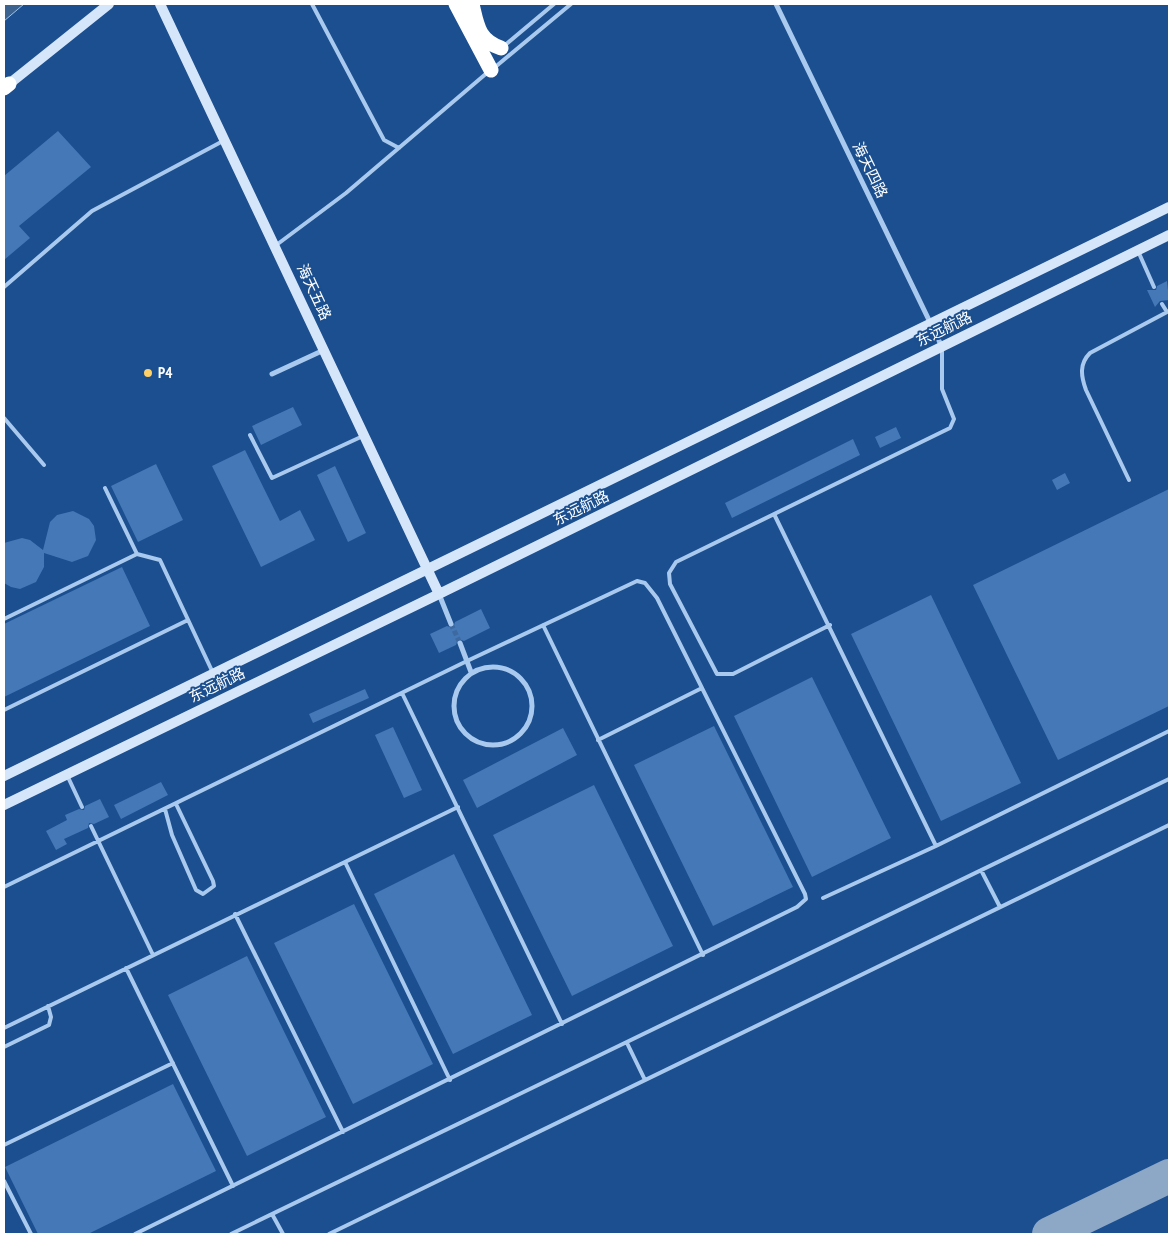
<svg xmlns="http://www.w3.org/2000/svg" width="1173" height="1238" font-family="'PT Sans Narrow','Noto Sans SC',sans-serif">
<style>
.water{fill:#3c6290;stroke:#9cc4f0}
.lines{fill:none;stroke-linecap:round;stroke-linejoin:round}
.taxiway{stroke:#8da7c7;stroke-width:34}
.building{fill:#4478b7}
.street-tunnel{stroke:#3d69a0;stroke-width:5;stroke-dasharray:5 2.5;stroke-linecap:butt}
.lane{stroke:#a9c9ee;stroke-width:4}
.street{stroke:#a9c9ee;stroke-width:5}
.secondary{stroke:#d6e6fa;stroke-width:10}
.highway{stroke:#fff;stroke-width:15}
.poi-dot{fill:#ffd166;stroke:#1b4f8f;stroke-width:2}
.labels{text-anchor:middle;stroke-width:4;stroke-linejoin:round;paint-order:stroke}
.street-label{font-size:15px;fill:#fff;stroke:#1b4f8f}
.poi-label{font-size:15px;font-weight:bold;fill:#fff;stroke:#1b4f8f;text-anchor:start}
</style>
<rect width="100%" height="100%" fill="#1b4f8f"/>
<!-- water -->
<path class="water" d="M4,4H24L4,21Z"/>
<g class="lines">
<!-- taxiway -->
<path class="taxiway" d="M1049,1234L1169,1176"/>
</g>
<!-- building -->
<path class="building" d="M58,131L91,167L19,226L30,238L4,260V176Z
M1167,281L1169,300L1160,301L1155,307L1147,290H1156L1157,286Z
M293,407L302,425L261,445L252,426Z
M896,427L901,438L880,448L875,437Z
M853,439L860,455L732,518L725,503Z
M245,450L280,521L300,510L315,540L261,567L212,466Z
M156,464L183,520L138,542L111,486Z
M335,466L366,533L348,542L317,475Z
M1065,473L1070,483L1057,490L1052,480Z
M1169,489V706L1058,760L973,585Z
M73,511L89,519L94,526L96,540L88,556L72,562L44,553V567L36,582L20,589L11,587L4,583V543L22,538L30,540L43,550L50,522L57,515Z
M122,567L150,626L4,697V624Z
M931,595L1021,783L941,821L851,634Z
M481,609L490,628L464,641L458,639L456,645L439,653L430,634L447,626L453,628L455,622Z
M812,677L891,838L812,877L734,716Z
M365,689L369,698L313,723L309,714Z
M714,726L793,887L713,926L634,765Z
M393,727L422,790L404,798L375,735Z
M563,728L577,755L477,808L463,780Z
M161,782L168,795L121,819L114,805Z
M594,785L673,946L572,996L493,835Z
M100,799L109,817L94,824L89,823L88,828L64,839L67,844L56,850L46,831L67,820L65,815L79,809L84,810L85,806Z
M454,854L532,1015L453,1054L374,894Z
M354,904L433,1064L353,1104L274,943Z
M247,956L326,1117L247,1156L168,995Z
M173,1084L216,1171L88,1234H38L5,1167Z"/>
<g class="lines">
<!-- street-tunnel -->
<path class="street-tunnel" d="M451,624L460,643"/>
<!-- lane -->
<path class="lane" d="M312,4L384,140L399,148
M504,46L554,4
M494,68L571,4
M275,246L346,193L488,72
M1138,251L1154,287
M4,287L92,211L223,141
M1162,304L1167,312
M4,418L44,465
M250,435L272,478L363,436
M1129,480L1086,390C1081,376 1079,364 1090,353L1169,311
M105,488L137,554
M774,514L936,846L823,898
M4,619L137,554L160,560L213,673
M543,625L703,955
M830,625L733,674H717L670,584L669,573L676,562L950,428L954,419L942,389V348
M402,693L562,1024
M4,710L188,620
M598,740L702,688
M67,775L82,807
M165,809L172,835L196,890L203,894L214,886L213,881L176,804
M91,826L153,955
M936,846L1169,731
M345,862L450,1080
M981,870L1000,907
M4,887L467,661L637,581L645,583L657,598L805,894L806,899L797,907L135,1234
M235,914L343,1132
M126,968L233,1186
M4,1028L458,807
M627,1043L645,1080
M4,1047L49,1025L51,1017L48,1006
M4,1145L173,1063
M4,1181L31,1234
M272,1214L283,1234
M231,1234L1169,779
M329,1234L1169,825"/>
<!-- street -->
<path class="street" d="M776,4L942,347
M272,374L324,350
M439,594L451,624
M460,643L471,672
M454 706a39 39 0 1 1 78 0a39 39 0 1 1-78 0Z"/>
<!-- secondary -->
<path class="secondary" d="M160,4L439,594
M9,84L109,4
M4,776L1169,207
M4,805L439,594L1169,235"/>
<!-- highway -->
<path class="highway" d="M456,4L491,70
M472,4C477,25 478,40 501,48
M4,88L9,84"/>
</g>
<!-- markers -->
<circle class="poi-dot" cx="148" cy="373" r="5"/>
<g class="labels">
<!-- street labels -->
<g class="street-label">
<text transform="translate(870 170) rotate(64)" y="5">海天四路</text>
<text transform="translate(314 292) rotate(65)" y="5">海天五路</text>
<text transform="translate(944 329) rotate(-26)" y="5">东远航路</text>
<text transform="translate(581 508) rotate(-26)" y="5">东远航路</text>
<text transform="translate(217 685) rotate(-26)" y="5">东远航路</text>
</g>
<!-- poi labels -->
<g class="poi-label">
<text x="158" y="378">P4</text>
</g>
</g>
<!-- border -->
<rect width="1173" height="1238" fill="none" stroke="#ffffff" stroke-width="10"/>
</svg>
